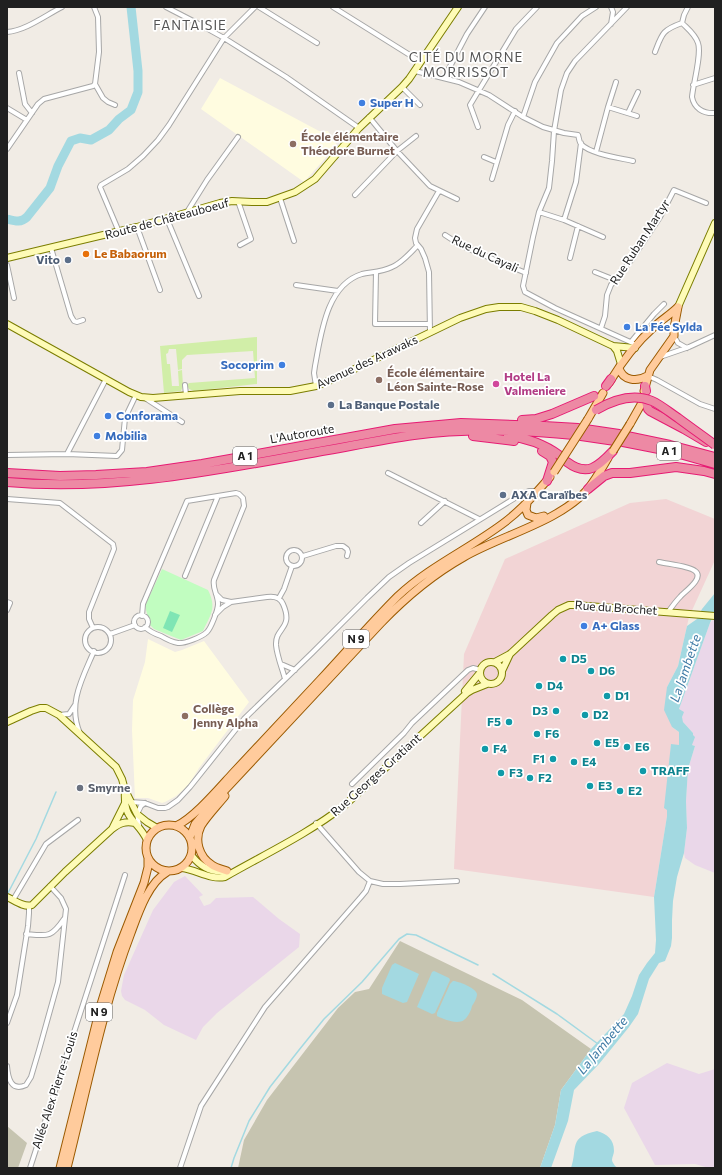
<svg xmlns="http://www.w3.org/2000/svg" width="722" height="1175" font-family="Commissioner,sans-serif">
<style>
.commercial{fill:#f2d4d5}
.industrial{fill:#ead7e9}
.education{fill:#fffce0}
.construction{fill:#c6c4b0}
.grass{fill:#d1eea8}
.park{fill:#c1fdc0}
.pitch{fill:#7fe5b4}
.water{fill:#a3d9e1}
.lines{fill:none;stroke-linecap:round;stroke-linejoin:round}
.stream{stroke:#a3d9e1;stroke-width:1.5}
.river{stroke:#a3d9e1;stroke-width:9}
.street-casing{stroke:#a7a7a7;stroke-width:6}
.secondary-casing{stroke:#7b7d00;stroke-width:8}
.primary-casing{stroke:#9b5a00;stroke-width:9}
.highway-casing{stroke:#e61b73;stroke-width:10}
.street{stroke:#fff;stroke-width:4}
.secondary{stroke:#fefbb7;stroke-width:6}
.primary{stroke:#ffcb9c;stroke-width:7}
.highway{stroke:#ed89a4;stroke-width:8}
.primary-bridge-casing{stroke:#9b5a00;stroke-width:9;stroke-linecap:butt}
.highway-bridge-casing{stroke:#e61b73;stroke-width:10;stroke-linecap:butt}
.primary-bridge{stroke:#ffcb9c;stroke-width:7}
.highway-bridge{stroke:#ed89a4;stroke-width:8}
.shop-dot{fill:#3f7fe0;stroke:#fff;stroke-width:1.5}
.education-dot{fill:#8d6e63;stroke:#fff;stroke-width:1.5}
.food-dot{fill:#e8710a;stroke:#fff;stroke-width:1.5}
.service-dot{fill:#5c6f8a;stroke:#fff;stroke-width:1.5}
.hotel-dot{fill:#d1479c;stroke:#fff;stroke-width:1.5}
.culture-dot{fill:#0f9aa8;stroke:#fff;stroke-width:1.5}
.worship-dot{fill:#6b7280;stroke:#fff;stroke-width:1.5}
.labels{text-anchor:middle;stroke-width:3.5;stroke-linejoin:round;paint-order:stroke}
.shield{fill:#fff;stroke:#636363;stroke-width:1}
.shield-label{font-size:11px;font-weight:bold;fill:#202020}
.shop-label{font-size:12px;font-weight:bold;fill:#366cbe;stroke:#fff;text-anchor:start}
.education-label{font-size:12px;font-weight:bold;fill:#785e54;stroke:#fff;text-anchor:start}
.street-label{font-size:12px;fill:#202020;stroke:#fff}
.food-label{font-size:12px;font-weight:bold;fill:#c56008;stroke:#fff;text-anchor:start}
.service-label{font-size:12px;font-weight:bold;fill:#4e5e75;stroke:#fff;text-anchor:start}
.hotel-label{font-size:12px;font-weight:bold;fill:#b23c85;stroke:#fff;text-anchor:start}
.culture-label{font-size:12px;font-weight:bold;fill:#0d838f;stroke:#fff;text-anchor:start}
.worship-label{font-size:12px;font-weight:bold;fill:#5b616d;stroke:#fff;text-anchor:start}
.neighbourhood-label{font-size:13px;letter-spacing:1px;fill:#535353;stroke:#fff}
.water-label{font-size:13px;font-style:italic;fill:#407ca6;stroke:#fff}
</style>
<rect width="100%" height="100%" fill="#f1ece5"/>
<!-- commercial -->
<path class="commercial" d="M666,499L715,519V560L689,617L678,666L667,687L672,727L679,732V745H671L667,816L654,897L454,869L464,654L505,559L630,503Z"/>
<!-- industrial -->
<path class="industrial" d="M715,618V873L695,865L685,858L684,853L687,828L686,801L688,769L695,746L692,745L693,733L683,722L679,709L710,623Z
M185,876L203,895L199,897L204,906L210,904L216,898L253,897L279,919L300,934L299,947L217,1013L203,1027L196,1040L164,1025L145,1010L125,1000L122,996L121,991L124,975L153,910L174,882Z
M667,1063L699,1074L715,1069V1168H709L695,1164L655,1165L624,1108L632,1083Z"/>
<!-- education -->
<path class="education" d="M220,78L319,131H328L337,145L304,182L201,109Z
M148,639L175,652L182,650L204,641L249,702L199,768L188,786L176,796L165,802L162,803L148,798H135L132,730L133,700L145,662Z"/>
<!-- construction -->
<path class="construction" d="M400,941L522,1000L591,1049L561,1090L555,1125L540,1168H238L244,1140L267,1100L338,1008L355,992L369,989Z
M7,1126L27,1143L18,1168H7Z"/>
<!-- grass -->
<path class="grass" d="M257,337V384L194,391L189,389L187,385L189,383L255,378L253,351L187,355L182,360V369L178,370L176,349H169L168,353L166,354L167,364H170L172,386H179L178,371L182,370L183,386L181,391L164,393L160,346Z"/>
<!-- park -->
<path class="park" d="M162,569L208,590C217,608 211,614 203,631L181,640L154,629L150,625L145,606Z"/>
<!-- pitch -->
<path class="pitch" d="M170,611L180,615L172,632L163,628Z"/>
<!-- water -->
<path class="water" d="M715,593V612L710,623L679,709L684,712L682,717L683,722L693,733V735L695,737L692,745L695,746L688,769L686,801L687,828L684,853L677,877L673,901L672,920V938L671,946L665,961L659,963L649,979L638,1014L629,1027L599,1064L574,1090L568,1121L551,1168H540L555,1125L561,1090L591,1049L624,1014L632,996L639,975L647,963L655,953L656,940L654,897L667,816V810L664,808L671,744L679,745V732L672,727L664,710L667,687L678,666L687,626L697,619L702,609Z
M395,963L419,974L407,1002L403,1003L382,994V988L392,965Z
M434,971L449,978L450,980L435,1013L432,1014L417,1007L432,972Z
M453,981C458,981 476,988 477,994C477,998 474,1003 472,1006C471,1011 468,1017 464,1020C457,1025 443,1019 437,1016V1013L450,984Z
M597,1131C607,1134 614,1139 614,1151C614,1154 612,1157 612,1160C612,1162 614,1164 615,1166L618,1168H571C578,1148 568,1137 597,1131Z"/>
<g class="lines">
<!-- stream -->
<path class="stream" d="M8,893L36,839L56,792
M493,974L557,1014L598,1044
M231,1168L234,1158L249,1121L270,1087L299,1050L324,1019L362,982L399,939L407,934L416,935L478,965"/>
<!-- river -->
<path class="river" d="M7,219C15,221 21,223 27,217L50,188L58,166L71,141L80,138L91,140L109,130L119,119L131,110L138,92V71L131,7"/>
<defs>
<path id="street" d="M94,7L98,17L99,52L95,84L103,98L108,102L115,105
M166,7L197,23L224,38L286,77L359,128
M259,7L317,43
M333,7L421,62
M627,7L575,61L567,73L561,90L554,131L552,161L549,188L539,212L533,237L523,286L525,292L555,308L637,345
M682,23C688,29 695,34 698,43C702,54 693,84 692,97C694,108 703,114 715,113
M682,23L684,15L688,7
M611,24L613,12L611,7
M7,32C25,31 46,15 62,7
M655,52C662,34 662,30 682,23
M415,71L459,82L489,95L523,117L543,127L564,133L578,135C579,137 579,142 581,144C590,154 620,158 633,161
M19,73L25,104L32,113
M444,78L467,34L485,7
M693,85L715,78
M402,87L420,105
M608,107L637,116
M7,108L27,120
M628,113L638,92
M369,117L397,151L430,186L457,199
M523,117L535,82L557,43L582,16L596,7
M478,127L470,105L516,29L537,7
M7,149L38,104L44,99L93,86L95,84
M596,152L608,107L616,82
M484,157L496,162
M492,179L508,125L515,111
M355,195L397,151L416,136
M280,198L294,241
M238,201L251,239L240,245
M187,212L207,180L238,137
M539,212L564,220L603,237
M167,219L199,296
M564,220L576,182L581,143
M137,227L160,290
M119,232L100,187L101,185L128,169L143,156L158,140L169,125L224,38L255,7
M445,235L462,246L526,273
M51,248L71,316L74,321L77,322L83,320
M570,258L578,226
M7,265L14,298
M376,272L375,324H430
M595,272L615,280
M296,285L338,291
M601,328L605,316L607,295L611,285L632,259L660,217L674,190L706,203
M430,333L429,272L425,258L421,249L416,243L415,238L417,229L439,191
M674,336L678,343L687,348
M631,342L654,314L664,304
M660,357L689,347L715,335
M648,376L657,380L700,404L715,409
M185,385L186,395
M316,386L314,373L315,366C321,335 326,285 362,274C371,272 382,272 392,267C402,263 410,253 417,246
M145,398L182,422
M67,454L106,379
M7,455L67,454L117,456L122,450L125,418L136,395
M388,473L479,519
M7,499L60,503L113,544L114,549L89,612V619L93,628
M421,523L445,501
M286 558a8 8 0 1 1 16 0a8 8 0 1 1-16 0Z
M303,556L336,546H343L347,549L348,552L347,556
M659,562C667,564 689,566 695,571C705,578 684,592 680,597C675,602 672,607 668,612
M185,576L218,496
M216,594L222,600L231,602
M279,598L284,589L292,566
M7,602L10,603L7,610
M215,615L223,607L231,602L267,597C274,596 280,597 283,604C294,629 275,627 276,645C277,656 282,668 285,679
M134 622a7 7 0 1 1 14 0a7 7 0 1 1-14 0Z
M142,616L143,604L187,501L236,493L239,494L243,498L244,506L214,580C212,588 218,595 218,604C218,610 211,628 207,632C202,637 184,644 178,643C172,642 166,639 161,636C155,634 150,632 145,627
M85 640a13 13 0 1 1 26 0a13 13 0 1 1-26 0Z
M110,634L135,625
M281,664L295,670
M59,715L69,714L75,705
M80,733C67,704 83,677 94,651
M352,784L404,733L412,723L468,670L473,668L480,670
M130,802L145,803L158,808H165L168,807L178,800L190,787L244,719L312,653L367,598L389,577L409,563L520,495L529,491H538
M316,823L359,872L370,881L383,884H400L457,881
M139,825L137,814L141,806L145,803
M13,900L46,844L78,820
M26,934C48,936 51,938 64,919
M7,1023L17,995L28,926L29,913V906
M7,1066C8,1078 11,1092 26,1085L31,1077L39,1050L58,982L66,909L61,898L50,886
M30,1168L125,875
M180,1168L201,1106L265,1007L361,897L366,891L370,881"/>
<path id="secondary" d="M7,258L137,227L220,203L232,201L252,202H267L295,192L315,179L359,128L402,87L409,79L458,7
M678,307L715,223
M7,324L129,392L141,397L153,398L240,391H290L316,386L336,378L460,318L486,309L499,307H521L535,311L558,320L613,346L635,348
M613,346L617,351L621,364
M480 673a11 11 0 1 1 22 0a11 11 0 1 1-22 0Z
M495,662L510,654L552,615L558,610L569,605H575L715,616
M502,671L510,654
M465,691L479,674
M7,722L31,711L40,708H46L59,715L116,767L122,779L125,790L137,814L147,822L157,828
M125,791C123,821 137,819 147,840
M113,827L125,803
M192,856C200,866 211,873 225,871
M182,868C197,870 210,880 225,877C265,854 308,834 345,805L467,693L472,690L487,684
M7,897C14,900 24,908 32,905L65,872L112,829C120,823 125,821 135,823"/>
<path id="primary" d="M619,368C623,381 637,382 647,376
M609,383C621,363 636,343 654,327C661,320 670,315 678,307
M644,391L650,370L674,336V328L678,307
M588,419L603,393
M630,424L643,401
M527,503L526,510L528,515L536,518L544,516
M225,796C217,806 207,816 201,826C194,840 199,857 212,865C216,868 222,869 227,871
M146 848a23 23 0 1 1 46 0a23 23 0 1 1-46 0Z
M176,826C194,818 219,788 233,773C262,742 291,711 320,680C346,652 371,623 398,596C430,566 471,548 505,522C522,509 536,493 550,477
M190,837L195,824L211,805L381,623C406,597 432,575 464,557C502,535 559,522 588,489C596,479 602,468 608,458
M60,1168L101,1004L117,952L144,883L148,867V859
M67,1168C87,1089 102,1009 131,933C138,914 148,883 167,872"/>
<path id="highway" d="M606,386L611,379
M645,386L646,391
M646,402L648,409L650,411L684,429L706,442
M522,420L536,419L552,414L594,396
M585,429L619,434
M473,436L514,441
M508,436C526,438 544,444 559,455
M581,436L615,441
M627,436L670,445L715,457
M623,442L669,451L715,464
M542,451L550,456L553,462L547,481
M567,462C587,477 598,467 613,451
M7,473L60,476L96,475L147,472L202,464L395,429L461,423L544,426L578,428
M7,482C115,492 222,469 328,450C356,445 385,439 414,435C466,428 521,430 574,435
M588,489L604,476L612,473H630L676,467L704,471L715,474"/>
</defs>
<!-- street casing -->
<use href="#street" class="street-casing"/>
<!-- secondary casing -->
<use href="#secondary" class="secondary-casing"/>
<!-- primary casing -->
<use href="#primary" class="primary-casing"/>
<!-- highway casing -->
<use href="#highway" class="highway-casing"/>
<!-- street -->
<use href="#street" class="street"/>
<!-- secondary -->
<use href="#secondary" class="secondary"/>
<!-- primary -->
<use href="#primary" class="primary"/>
<!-- highway -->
<use href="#highway" class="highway"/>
<defs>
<path id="primary-bridge" d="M613,451L630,424
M554,472L588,419"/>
<path id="highway-bridge" d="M596,410C613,400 633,393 652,401C661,405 669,412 678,418C690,427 703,436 715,445"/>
</defs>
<!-- primary-bridge casing -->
<use href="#primary-bridge" class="primary-bridge-casing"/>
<!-- highway-bridge casing -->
<use href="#highway-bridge" class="highway-bridge-casing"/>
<!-- primary-bridge -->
<use href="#primary-bridge" class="primary-bridge"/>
<!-- highway-bridge -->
<use href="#highway-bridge" class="highway-bridge"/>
</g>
<!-- markers -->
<g class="shop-dot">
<circle cx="362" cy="103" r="4"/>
<circle cx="627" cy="327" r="4"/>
<circle cx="282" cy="365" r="4"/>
<circle cx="108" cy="416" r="4"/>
<circle cx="97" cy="436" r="4"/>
<circle cx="584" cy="626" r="4"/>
</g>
<g class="education-dot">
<circle cx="293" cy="144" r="4"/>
<circle cx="379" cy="380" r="4"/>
<circle cx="185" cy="716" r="4"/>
</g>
<circle class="food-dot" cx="86" cy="254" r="4"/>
<g class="service-dot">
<circle cx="68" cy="260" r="4"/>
<circle cx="331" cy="405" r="4"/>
<circle cx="503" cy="495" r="4"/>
</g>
<circle class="hotel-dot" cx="496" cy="384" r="4"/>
<g class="culture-dot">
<circle cx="563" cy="659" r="4"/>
<circle cx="591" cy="671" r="4"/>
<circle cx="539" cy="686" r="4"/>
<circle cx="607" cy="696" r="4"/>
<circle cx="556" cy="711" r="4"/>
<circle cx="585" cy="715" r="4"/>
<circle cx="509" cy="722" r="4"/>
<circle cx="537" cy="734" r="4"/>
<circle cx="597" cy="743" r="4"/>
<circle cx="627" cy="747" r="4"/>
<circle cx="485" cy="749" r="4"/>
<circle cx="553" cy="759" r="4"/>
<circle cx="574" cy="762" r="4"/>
<circle cx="643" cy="771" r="4"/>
<circle cx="501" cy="773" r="4"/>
<circle cx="530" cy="778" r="4"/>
<circle cx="590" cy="786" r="4"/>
<circle cx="620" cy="791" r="4"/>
</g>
<circle class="worship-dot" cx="80" cy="788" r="4"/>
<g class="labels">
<!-- shield labels -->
<g class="shield">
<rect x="657" y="442" width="24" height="18" rx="3"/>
<rect x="233" y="447" width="24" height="18" rx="3"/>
<rect x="343" y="630" width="26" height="18" rx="3"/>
<rect x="86" y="1003" width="26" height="18" rx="3"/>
</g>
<g class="shield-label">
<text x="669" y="455">A 1</text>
<text x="245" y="460">A 1</text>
<text x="356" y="643">N 9</text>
<text x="99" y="1016">N 9</text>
</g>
<!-- shop labels -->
<g class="shop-label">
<text x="370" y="107">Super H</text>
<text x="635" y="331">La Fée Sylda</text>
<text x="274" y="369" text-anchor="end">Socoprim</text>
<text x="116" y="420">Conforama</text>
<text x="105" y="440">Mobilia</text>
<text x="592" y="630">A+ Glass</text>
</g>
<!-- education labels -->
<g class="education-label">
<text x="301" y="141">École élémentaire<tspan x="301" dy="14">Théodore Burnet</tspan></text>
<text x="387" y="377">École élémentaire<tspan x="387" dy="14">Léon Sainte-Rose</tspan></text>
<text x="193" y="713">Collège<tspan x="193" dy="14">Jenny Alpha</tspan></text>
</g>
<!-- street labels -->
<g class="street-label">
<text transform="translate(167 219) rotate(-15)" y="4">Route de Châteauboeuf</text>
<text transform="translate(640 242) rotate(-57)" y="4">Rue Ruban Martyr</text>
<text transform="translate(485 254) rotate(25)" y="4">Rue du Cayali</text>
<text transform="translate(367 362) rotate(-25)" y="4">Avenue des Arawaks</text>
<text transform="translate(302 434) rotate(-10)" y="4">L'Autoroute</text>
<text transform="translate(616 608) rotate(4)" y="4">Rue du Brochet</text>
<text transform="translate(376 775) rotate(-42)" y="4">Rue Georges Gratiant</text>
<text transform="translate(55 1090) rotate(-72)" y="4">Allée Alex Pierre-Louis</text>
</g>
<!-- food labels -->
<g class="food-label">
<text x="94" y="258">Le Babaorum</text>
</g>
<!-- service labels -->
<g class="service-label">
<text x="60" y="264" text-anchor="end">Vito</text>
<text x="339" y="409">La Banque Postale</text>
<text x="511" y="499">AXA Caraïbes</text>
</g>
<!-- hotel labels -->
<g class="hotel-label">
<text x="504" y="381">Hotel La<tspan x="504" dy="14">Valmeniere</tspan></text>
</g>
<!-- culture labels -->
<g class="culture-label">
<text x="571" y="663">D5</text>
<text x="599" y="675">D6</text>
<text x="547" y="690">D4</text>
<text x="615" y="700">D1</text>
<text x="548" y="715" text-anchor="end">D3</text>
<text x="593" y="719">D2</text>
<text x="501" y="726" text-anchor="end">F5</text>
<text x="545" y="738">F6</text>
<text x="605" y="747">E5</text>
<text x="635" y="751">E6</text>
<text x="493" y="753">F4</text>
<text x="545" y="763" text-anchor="end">F1</text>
<text x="582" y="766">E4</text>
<text x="651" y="775">TRAFF</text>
<text x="509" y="777">F3</text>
<text x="538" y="782">F2</text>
<text x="598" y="790">E3</text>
<text x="628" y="795">E2</text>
</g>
<!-- worship labels -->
<g class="worship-label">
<text x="88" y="792">Smyrne</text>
</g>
<!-- neighbourhood labels -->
<g class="neighbourhood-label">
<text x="190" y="30">FANTAISIE</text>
<text x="466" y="62">CITÉ DU MORNE<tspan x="466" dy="15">MORRISSOT</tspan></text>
</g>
<!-- water labels -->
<g class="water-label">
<text transform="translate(685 668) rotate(-71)" y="5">La Jambette</text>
<text transform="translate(602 1045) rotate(-50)" y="5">La Jambette</text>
</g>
</g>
<!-- border -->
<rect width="722" height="1175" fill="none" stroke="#202020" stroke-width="16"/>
</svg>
